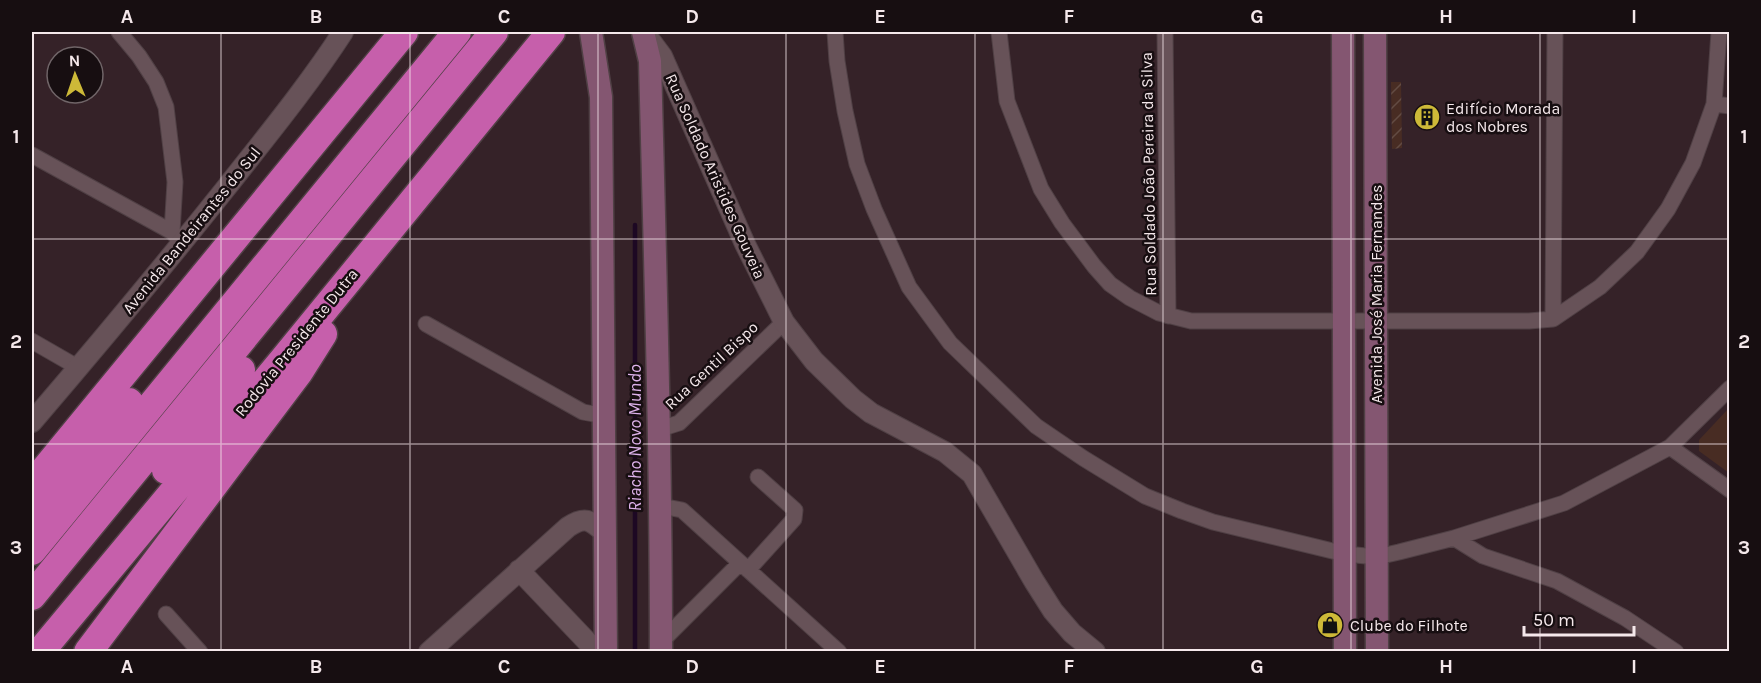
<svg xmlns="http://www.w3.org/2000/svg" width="1761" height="683" font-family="Karla,sans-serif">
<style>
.green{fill:#482c23}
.garden{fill:url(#garden-furrows)}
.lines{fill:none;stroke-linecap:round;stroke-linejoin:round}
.stream{stroke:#1d0823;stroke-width:4.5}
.minor-casing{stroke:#504045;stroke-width:17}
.tertiary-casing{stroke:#504045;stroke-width:22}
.secondary-casing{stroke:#504045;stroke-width:25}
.motorway-casing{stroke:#504045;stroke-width:31}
.minor{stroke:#675258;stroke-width:15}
.tertiary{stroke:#675258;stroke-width:20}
.secondary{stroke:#845671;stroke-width:22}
.motorway{stroke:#c65fab;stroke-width:28}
.grid{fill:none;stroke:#f5e8eb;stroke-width:1.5;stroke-opacity:0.55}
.labels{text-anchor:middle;stroke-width:5;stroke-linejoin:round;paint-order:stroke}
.poi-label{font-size:16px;fill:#f5e8eb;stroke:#170e11;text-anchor:start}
.street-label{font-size:16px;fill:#f5e8eb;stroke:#170e11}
.water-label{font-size:18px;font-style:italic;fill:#ddb2ea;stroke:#170e11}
.neatline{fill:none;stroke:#f5e8eb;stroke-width:2}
.grid-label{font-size:20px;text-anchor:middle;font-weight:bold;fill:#f5e8eb}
</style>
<defs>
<pattern id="garden-furrows" width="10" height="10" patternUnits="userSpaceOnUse" patternTransform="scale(1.5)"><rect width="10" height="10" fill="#482c23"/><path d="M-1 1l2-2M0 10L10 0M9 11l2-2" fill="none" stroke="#634b43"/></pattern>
</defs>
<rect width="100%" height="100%" fill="#352228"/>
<!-- green -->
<path class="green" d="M1729,408V473L1699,451V440Z"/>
<!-- garden -->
<path class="garden" d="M1391,82H1401L1402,148L1392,149Z"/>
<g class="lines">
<!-- stream -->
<path class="stream" d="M635,225V652"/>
<defs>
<path id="minor" d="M119,32L139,56L156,82L166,107L175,182L172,232
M835,32L837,61L845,111L857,164L874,209L909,287L950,343L1036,426L1083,458L1145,496L1182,511L1213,522L1345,554L1377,557L1399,552L1454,538L1564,503L1670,447L1730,388
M999,32L1007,101L1041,189L1062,223L1094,266L1110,284L1130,298L1159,313L1191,321H1529L1553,319L1600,287L1637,252L1668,209L1693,163L1714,104L1719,32
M1165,32L1168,316
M1714,104L1730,106
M32,155L172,232L178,238
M1553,319L1555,32
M426,324L583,412L605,416
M32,341L79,368
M660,429L679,423L784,322
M1670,447L1730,490
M661,506L682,510L839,652
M1454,538L1483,556L1557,581L1625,618L1676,652
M748,570L794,519L795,510L758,477
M166,614L200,652
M661,642L740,563"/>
<path id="tertiary" d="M644,32L662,56L745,244L784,322L814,361L853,399L871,413L945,452L972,474L1034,581L1053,611L1072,633L1095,652
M32,422C98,345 163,267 226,188C266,137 308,86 343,32
M519,570L597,652
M429,652L568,527C586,515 591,521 605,533"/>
<path id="secondary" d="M591,32L601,97L606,652
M643,32L650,61C655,258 661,454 661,652
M1343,32L1345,652
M1375,32L1377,652"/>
<path id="motorway" d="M166,470L241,370
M32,485L404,32
M32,515L129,402
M32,551L457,32
M32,596L494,32
M40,652L283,360L551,32
M88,652L299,372L323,334"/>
</defs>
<!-- minor casing -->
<use href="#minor" class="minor-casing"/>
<!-- tertiary casing -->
<use href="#tertiary" class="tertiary-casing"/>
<!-- secondary casing -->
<use href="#secondary" class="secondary-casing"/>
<!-- motorway casing -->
<use href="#motorway" class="motorway-casing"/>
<!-- minor -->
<use href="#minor" class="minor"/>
<!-- tertiary -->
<use href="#tertiary" class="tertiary"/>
<!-- secondary -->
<use href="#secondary" class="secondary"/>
<!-- motorway -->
<use href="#motorway" class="motorway"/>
</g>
<!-- grid -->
<path class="grid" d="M221,32V652M410,32V652M598,32V652M786,32V652M975,32V652M1163,32V652M1351,32V652M1540,32V652M32,239H1730M32,444H1730"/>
<!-- icons -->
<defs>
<symbol id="building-disc" viewBox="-11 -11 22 22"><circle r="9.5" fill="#cdb938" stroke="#170e11"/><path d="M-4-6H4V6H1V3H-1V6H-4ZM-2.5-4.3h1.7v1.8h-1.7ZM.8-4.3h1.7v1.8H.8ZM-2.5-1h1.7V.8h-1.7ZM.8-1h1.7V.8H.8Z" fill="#111"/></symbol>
<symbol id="shop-disc" viewBox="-11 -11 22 22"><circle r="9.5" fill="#cdb938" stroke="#170e11"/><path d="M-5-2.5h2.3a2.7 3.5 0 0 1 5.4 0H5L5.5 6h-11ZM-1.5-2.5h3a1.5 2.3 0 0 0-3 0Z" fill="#111"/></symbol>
</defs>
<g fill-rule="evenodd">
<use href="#building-disc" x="1412" y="102" width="30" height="30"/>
<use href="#shop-disc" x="1315" y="610" width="30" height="30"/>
</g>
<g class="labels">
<!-- poi labels -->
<g class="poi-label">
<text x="1446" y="114">Edifício Morada<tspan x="1446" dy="18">dos Nobres</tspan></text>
<text x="1350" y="631">Clube do Filhote</text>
</g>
<!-- street labels -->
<g class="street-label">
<text transform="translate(1148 174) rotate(-91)" y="6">Rua Soldado João Pereira da Silva</text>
<text transform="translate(716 176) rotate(66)" y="6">Rua Soldado Aristides Gouveia</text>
<text transform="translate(191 230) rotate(-51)" y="6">Avenida Bandeirantes do Sul</text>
<text transform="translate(1376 294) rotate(-90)" y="6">Avenida José Maria Fernandes</text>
<text transform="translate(296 342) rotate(-51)" y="6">Rodovia Presidente Dutra</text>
<text transform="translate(711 365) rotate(-43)" y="6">Rua Gentil Bispo</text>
</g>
<!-- water labels -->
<g class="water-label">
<text transform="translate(635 438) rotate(-90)" y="6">Riacho Novo Mundo</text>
</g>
</g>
<!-- border -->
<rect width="1761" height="683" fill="none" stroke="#170e11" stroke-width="66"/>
<!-- north arrow -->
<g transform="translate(75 75) rotate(358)"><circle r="28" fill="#170e11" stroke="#706568" stroke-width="1.5"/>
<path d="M0-4.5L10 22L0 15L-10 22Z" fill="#cdb938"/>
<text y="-9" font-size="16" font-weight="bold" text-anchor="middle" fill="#f5e8eb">N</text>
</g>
<!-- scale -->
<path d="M1524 626v9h110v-9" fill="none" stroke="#f5e8eb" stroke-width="3"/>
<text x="1533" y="626" font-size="18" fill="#f5e8eb" stroke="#170e11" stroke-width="4.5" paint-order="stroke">50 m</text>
<rect x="33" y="33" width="1695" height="617" class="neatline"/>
<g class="grid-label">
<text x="127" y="23">A</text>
<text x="316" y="23">B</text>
<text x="504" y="23">C</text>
<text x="692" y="23">D</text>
<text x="880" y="23">E</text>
<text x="1069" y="23">F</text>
<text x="1257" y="23">G</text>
<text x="1446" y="23">H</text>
<text x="1634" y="23">I</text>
<text x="16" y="143">1</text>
<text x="1744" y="143">1</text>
<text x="16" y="348">2</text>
<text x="1744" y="348">2</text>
<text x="16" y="554">3</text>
<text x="1744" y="554">3</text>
<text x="127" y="673">A</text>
<text x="316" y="673">B</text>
<text x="504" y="673">C</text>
<text x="692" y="673">D</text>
<text x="880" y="673">E</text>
<text x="1069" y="673">F</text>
<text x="1257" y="673">G</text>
<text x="1446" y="673">H</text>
<text x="1634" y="673">I</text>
</g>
</svg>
